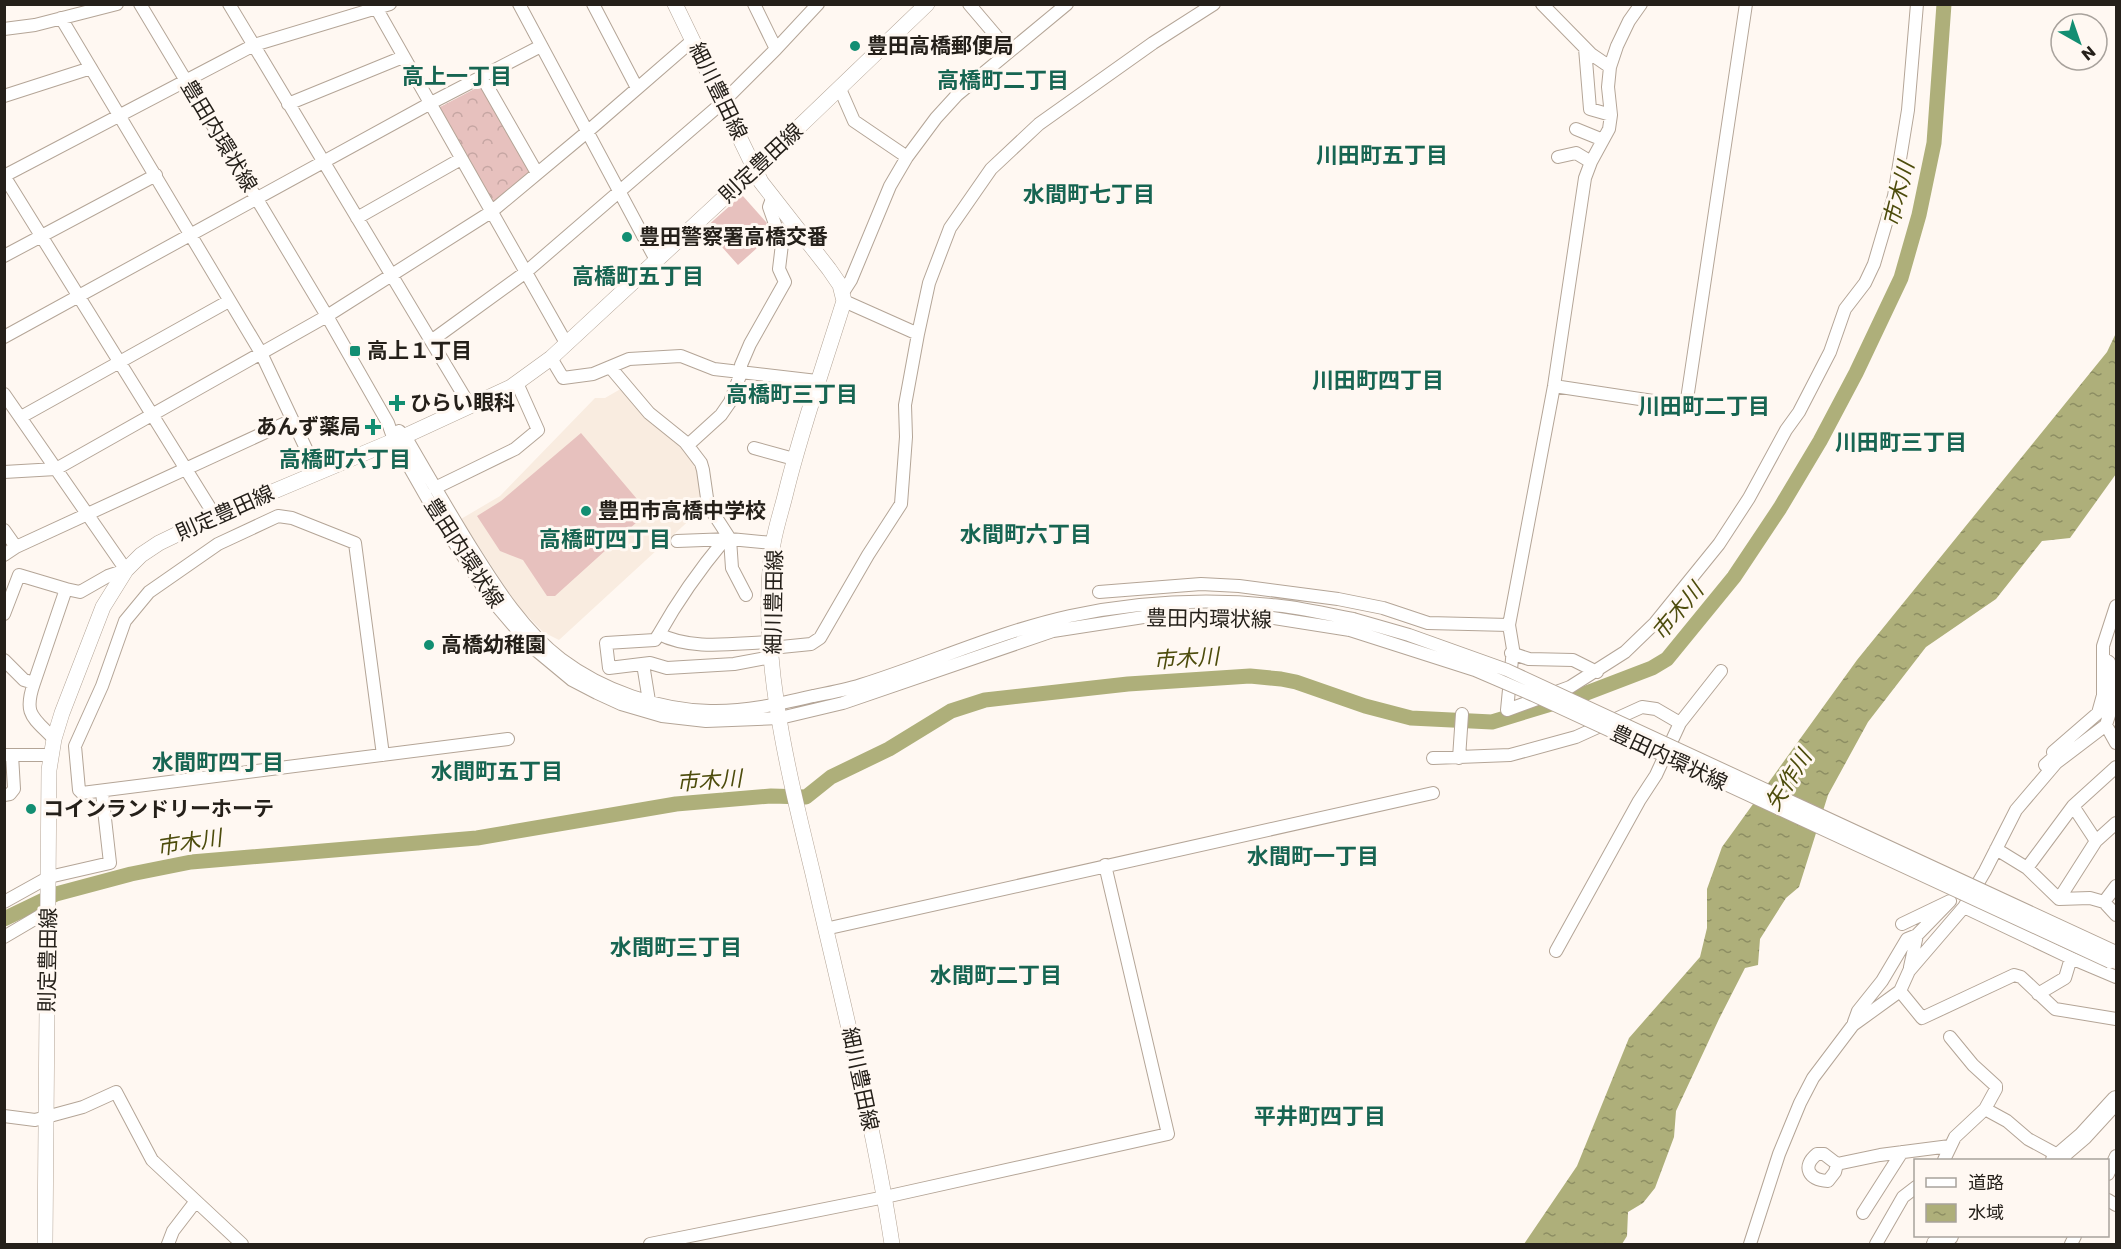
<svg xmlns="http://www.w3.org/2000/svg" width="2121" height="1249" font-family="Poppins,'Noto Sans JP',sans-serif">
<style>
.built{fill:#f9ece0}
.forest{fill:url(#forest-crowns)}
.pitch{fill:#e7c1be}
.water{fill:url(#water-ripples)}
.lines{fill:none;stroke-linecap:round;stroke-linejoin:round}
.river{stroke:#aeaf7a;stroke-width:15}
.minor-casing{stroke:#b4a597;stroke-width:14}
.major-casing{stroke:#b4a597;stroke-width:16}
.highway-casing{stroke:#b4a597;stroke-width:20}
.minor{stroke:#fff;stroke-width:12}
.major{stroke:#fff;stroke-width:15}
.highway{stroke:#fff;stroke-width:18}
.minor-bridge-casing{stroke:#b4a597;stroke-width:14;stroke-linecap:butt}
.minor-bridge{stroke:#fff;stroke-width:12}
.poi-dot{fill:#128e72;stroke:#fff8f2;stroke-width:2}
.labels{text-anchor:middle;stroke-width:6;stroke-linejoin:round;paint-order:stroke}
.poi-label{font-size:21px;font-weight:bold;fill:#25201a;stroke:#fff8f2;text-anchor:start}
.street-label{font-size:21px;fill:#25201a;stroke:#fff8f2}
.neighbourhood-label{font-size:22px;font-weight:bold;fill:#176552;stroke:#fff8f2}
.water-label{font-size:22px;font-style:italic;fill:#4d4c0c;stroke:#fff8f2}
</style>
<defs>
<pattern id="forest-crowns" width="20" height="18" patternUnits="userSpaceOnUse" patternTransform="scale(1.5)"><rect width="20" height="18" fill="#e7c1be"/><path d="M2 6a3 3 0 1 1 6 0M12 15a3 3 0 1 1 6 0" fill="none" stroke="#c6a6a3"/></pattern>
<pattern id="water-ripples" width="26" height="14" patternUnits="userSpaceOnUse" patternTransform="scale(1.5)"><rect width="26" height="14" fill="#aeaf7a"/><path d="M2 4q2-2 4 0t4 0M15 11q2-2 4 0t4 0" fill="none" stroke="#8d8e63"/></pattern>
</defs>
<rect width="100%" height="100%" fill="#fff8f2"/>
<!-- built -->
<path class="built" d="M624,387L691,452L705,477L707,504L559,640L543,632L517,605L461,519L500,496L595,398H605Z"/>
<!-- forest -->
<path class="forest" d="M484,84L531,171L491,205L438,108Z"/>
<!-- pitch -->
<path class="pitch" d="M742,195L775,232L738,265L705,228Z
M581,433L648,512L555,596H547L523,560L500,551L477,516L501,501Z"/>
<!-- water -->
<path class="water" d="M2116,333V474L2070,538L2042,541L1996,599L1926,647L1868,722L1828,795L1799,887L1786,898L1760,939L1758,965L1745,968L1719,1019L1676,1111L1674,1137L1655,1188L1643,1203L1628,1212L1627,1236L1622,1244H1524L1577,1166L1629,1038L1700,957L1707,928V889L1722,847L1857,660L2107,352Z"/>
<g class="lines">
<!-- river -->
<path class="river" d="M4,919L56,894L131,874L191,862L477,838L676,804L771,796L806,797L831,777L889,749L951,711L985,700L1128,684L1250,676L1281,679L1296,682L1365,706L1411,718L1492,722L1584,694L1652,668L1667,659L1734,577L1780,508L1820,441L1856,373L1901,278L1919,215L1934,143L1944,4"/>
<defs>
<path id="minor" d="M140,4L327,316L388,423L394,440L439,519L490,598L531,646L572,680L597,693L621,704L662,716L706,721L780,718L843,703L1053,631L1150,616L1267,617L1350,630
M229,4L470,406
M374,4L566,343
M519,4L656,260
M593,4L637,88
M969,4L1009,51
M1542,4L1591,54L1610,67
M1641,4L1629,21L1617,46L1610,67L1608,87L1611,115L1609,129L1591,162L1585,178L1554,386L1509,625L1513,649L1507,710L1570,687L1625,652L1655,623L1719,544L1749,498L1786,430L1799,412L1830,352L1845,309L1865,283L1874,264L1894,196L1908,110L1917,4
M61,18L261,353L317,472
M4,29L35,25L117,4
M1585,48L1590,109L1611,115
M776,49L818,4
M482,77L537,173
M840,89L854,121L907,157
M4,96L91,68
M288,104L403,57
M1576,129L1603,140
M1558,157L1576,153L1591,162
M4,176L254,45L390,4
M4,176L215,516
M357,218L461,159
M4,256L156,175
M842,294L851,280L890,186L907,157L936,118L957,95L1067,4
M844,301L918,334
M4,337L429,104L541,46
M431,341L526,272L723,102L776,49L754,4
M551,358L563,378L593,374L629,359L681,356L714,369L817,381
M610,367L649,413L685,442L701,463L703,470L708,505L730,539L732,568L746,595
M1554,386L1686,406L1746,4
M4,394L126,570L108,576L80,592L66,589
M21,417L229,301
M399,431L405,436C427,474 449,512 472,549C497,589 524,631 561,659C602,690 659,710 710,711C745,712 779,704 813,696C829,693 846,690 861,685C931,663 998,632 1070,616C1136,602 1205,598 1272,605C1299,607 1326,614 1353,619
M688,445L721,415L730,402L741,373V365L750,344L785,282L779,269L782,244L769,207L773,196
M754,448L794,459
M4,472L56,469L327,316L491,212L587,132L693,40
M435,488L515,449L538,430L517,383
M4,530L16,547L292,420
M677,541L730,539L773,543
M4,555L16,547
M1099,592L1201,584L1239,586L1338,599L1383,608L1428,623L1509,625
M4,614L19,575L66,589L34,683
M659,634C678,600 700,569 725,539
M771,642C735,643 692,651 659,634L655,640L606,643L609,668L650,663L667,668L734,664L772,657
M771,648L811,644L820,638L868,555L901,504L906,437L905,405L918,334L929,283L950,228L991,169L1039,124L1153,43L1214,4
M1511,653L1529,659L1573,660L1597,672
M4,660L24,680L34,683C23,715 33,717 54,739
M643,664L649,701
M2106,725L2116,743
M4,755H51
M383,755L355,543L292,518L278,516L218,544L149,592L125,621L102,686L75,746L79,790L82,793L508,739
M1433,758L1510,755L1576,737L1642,707L1656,709L1680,723
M1459,758L1462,714
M2045,765L2054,757L2053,752L2098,713L2103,695V658
M4,795L10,794L14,789L12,755
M2073,806L2096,841
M1996,849L2027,868L2059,899L2090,898L2104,902L2116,915
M2027,868L2073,806L2116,767
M2059,899L2096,841L2116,823
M4,902L49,877L110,863L102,792
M2104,902L2116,886
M1964,907L2071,958L2116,977
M1902,924L1950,901L1917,935L1910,967
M825,929L1433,793
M4,937L38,917L49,915
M1556,951L1639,801L1656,775L1680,723L1721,671
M1900,991L1922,1018L2014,975L2021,977L2055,1009L2116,1019
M2038,994L2065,978L2071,958
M1854,1022L1858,1011L1882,981L1907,939L1917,935
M1985,1109L2007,1121L2028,1139L2065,1159
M4,1116L35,1120L83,1107L116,1092L152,1160L242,1244
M1944,1160L1955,1137L1985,1109L1996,1089V1086L1973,1065L1950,1037
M1837,1164L1835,1172L1828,1181C1809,1180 1801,1167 1817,1154H1824L1837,1164L1880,1155L1950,1146
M2108,1174L2116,1156
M2108,1200L2116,1205
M1863,1213L1902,1152
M168,1244L173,1231L196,1201
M650,1244L885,1197L1168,1134L1105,865
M1750,1244L1779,1154L1800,1103L1813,1078L1853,1025L1900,991L1909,971L1964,907L1985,871L2016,810L2056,763L2106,725L2114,699V687L2113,671L2109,662L2103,658V646L2116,606
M1876,1244L1903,1197L1916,1187
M2071,1244L2075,1236"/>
<path id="major" d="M675,4L761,182L829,269L840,285L844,301C824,365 802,427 786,492C782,509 776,526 773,544C757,650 788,771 813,874C841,997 873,1120 892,1244
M45,1244L49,770L54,739L62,713L103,607L126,570L141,555L159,543L215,516L405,436L511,387L551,358L755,169L927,4"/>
<path id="highway" d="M2055,1160L2083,1136L2116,1100
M1936,1244L1949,1236"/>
</defs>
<!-- minor casing -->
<use href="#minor" class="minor-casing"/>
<!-- major casing -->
<use href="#major" class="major-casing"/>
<!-- highway casing -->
<use href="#highway" class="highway-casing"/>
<!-- minor -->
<use href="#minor" class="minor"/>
<!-- major -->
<use href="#major" class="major"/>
<!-- highway -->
<use href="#highway" class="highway"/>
<defs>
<path id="minor-bridge" d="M1353,619L1409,635L1507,670L2116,952
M1350,630L1475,670L1533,695L2110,962"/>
</defs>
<!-- minor-bridge casing -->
<use href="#minor-bridge" class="minor-bridge-casing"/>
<!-- minor-bridge -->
<use href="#minor-bridge" class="minor-bridge"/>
</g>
<!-- markers -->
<g class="poi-dot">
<circle cx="855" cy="46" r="6"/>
<circle cx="627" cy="237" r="6"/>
<rect x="349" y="345" width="12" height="12" rx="3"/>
<path d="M394 394h6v6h6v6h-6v6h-6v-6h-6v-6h6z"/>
<path d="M370 418h6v6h6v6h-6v6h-6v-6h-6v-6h6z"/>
<circle cx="586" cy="511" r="6"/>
<circle cx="429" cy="645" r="6"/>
<circle cx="31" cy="809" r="6"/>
</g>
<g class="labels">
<!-- poi labels -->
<g class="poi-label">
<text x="867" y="53">豊田高橋郵便局</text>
<text x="639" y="244">豊田警察署高橋交番</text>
<text x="367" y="358">高上１丁目</text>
<text x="410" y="410">ひらい眼科</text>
<text x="361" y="434" text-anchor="end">あんず薬局</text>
<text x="598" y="518">豊田市高橋中学校</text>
<text x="441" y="652">高橋幼稚園</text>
<text x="43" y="816">コインランドリーホーテ</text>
</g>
<!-- street labels -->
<g class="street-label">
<text transform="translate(718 91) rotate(64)" y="7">細川豊田線</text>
<text transform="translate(219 136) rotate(59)" y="7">豊田内環状線</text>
<text transform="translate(761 163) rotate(-43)" y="7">則定豊田線</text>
<text transform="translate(225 513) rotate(-24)" y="7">則定豊田線</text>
<text transform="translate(464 553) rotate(57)" y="7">豊田内環状線</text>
<text transform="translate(774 602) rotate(-89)" y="7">細川豊田線</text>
<text transform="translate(1209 619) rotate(1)" y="7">豊田内環状線</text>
<text transform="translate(1669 758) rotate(25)" y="7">豊田内環状線</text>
<text transform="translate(48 960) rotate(-89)" y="7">則定豊田線</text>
<text transform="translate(860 1079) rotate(78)" y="7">細川豊田線</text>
</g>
<!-- neighbourhood labels -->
<g class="neighbourhood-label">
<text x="457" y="84">高上一丁目</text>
<text x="1003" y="88">高橋町二丁目</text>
<text x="1382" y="163">川田町五丁目</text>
<text x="1089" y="202">水間町七丁目</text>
<text x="638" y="284">高橋町五丁目</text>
<text x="1378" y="388">川田町四丁目</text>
<text x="792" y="402">高橋町三丁目</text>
<text x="1704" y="414">川田町二丁目</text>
<text x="1901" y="450">川田町三丁目</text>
<text x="345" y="467">高橋町六丁目</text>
<text x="1026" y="542">水間町六丁目</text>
<text x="605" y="547">高橋町四丁目</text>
<text x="218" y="770">水間町四丁目</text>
<text x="497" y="779">水間町五丁目</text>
<text x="1313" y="864">水間町一丁目</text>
<text x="676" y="955">水間町三丁目</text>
<text x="996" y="983">水間町二丁目</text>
<text x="1320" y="1124">平井町四丁目</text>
</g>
<!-- water labels -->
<g class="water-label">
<text transform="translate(1898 194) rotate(-76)" y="8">市木川</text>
<text transform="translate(1677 611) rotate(-50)" y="8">市木川</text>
<text transform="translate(1186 658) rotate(-4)" y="8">市木川</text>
<text transform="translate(709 780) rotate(-4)" y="8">市木川</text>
<text transform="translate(1788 780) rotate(-58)" y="8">矢作川</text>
<text transform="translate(189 842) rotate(-9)" y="8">市木川</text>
</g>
</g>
<!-- border -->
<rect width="2121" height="1249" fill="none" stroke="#25201a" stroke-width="12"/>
<!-- legend -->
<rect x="1914" y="1159" width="195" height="78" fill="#fff8f2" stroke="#a8a29c" stroke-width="1.5"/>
<rect x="1926" y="1178" width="30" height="9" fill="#ffffff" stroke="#a8a29c" stroke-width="1.5"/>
<text x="1968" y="1189" font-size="18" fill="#25201a">道路</text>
<rect x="1926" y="1204" width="30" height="18" fill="url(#water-ripples)" stroke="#a8a29c" stroke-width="1.5"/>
<text x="1968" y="1219" font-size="18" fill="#25201a">水域</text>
<!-- north arrow -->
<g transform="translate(2079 42) rotate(140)"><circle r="28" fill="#fff8f2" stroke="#a8a29c" stroke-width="1.5"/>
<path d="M0-4.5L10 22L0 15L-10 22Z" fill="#128e72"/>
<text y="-9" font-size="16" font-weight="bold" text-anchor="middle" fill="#25201a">N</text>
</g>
</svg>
